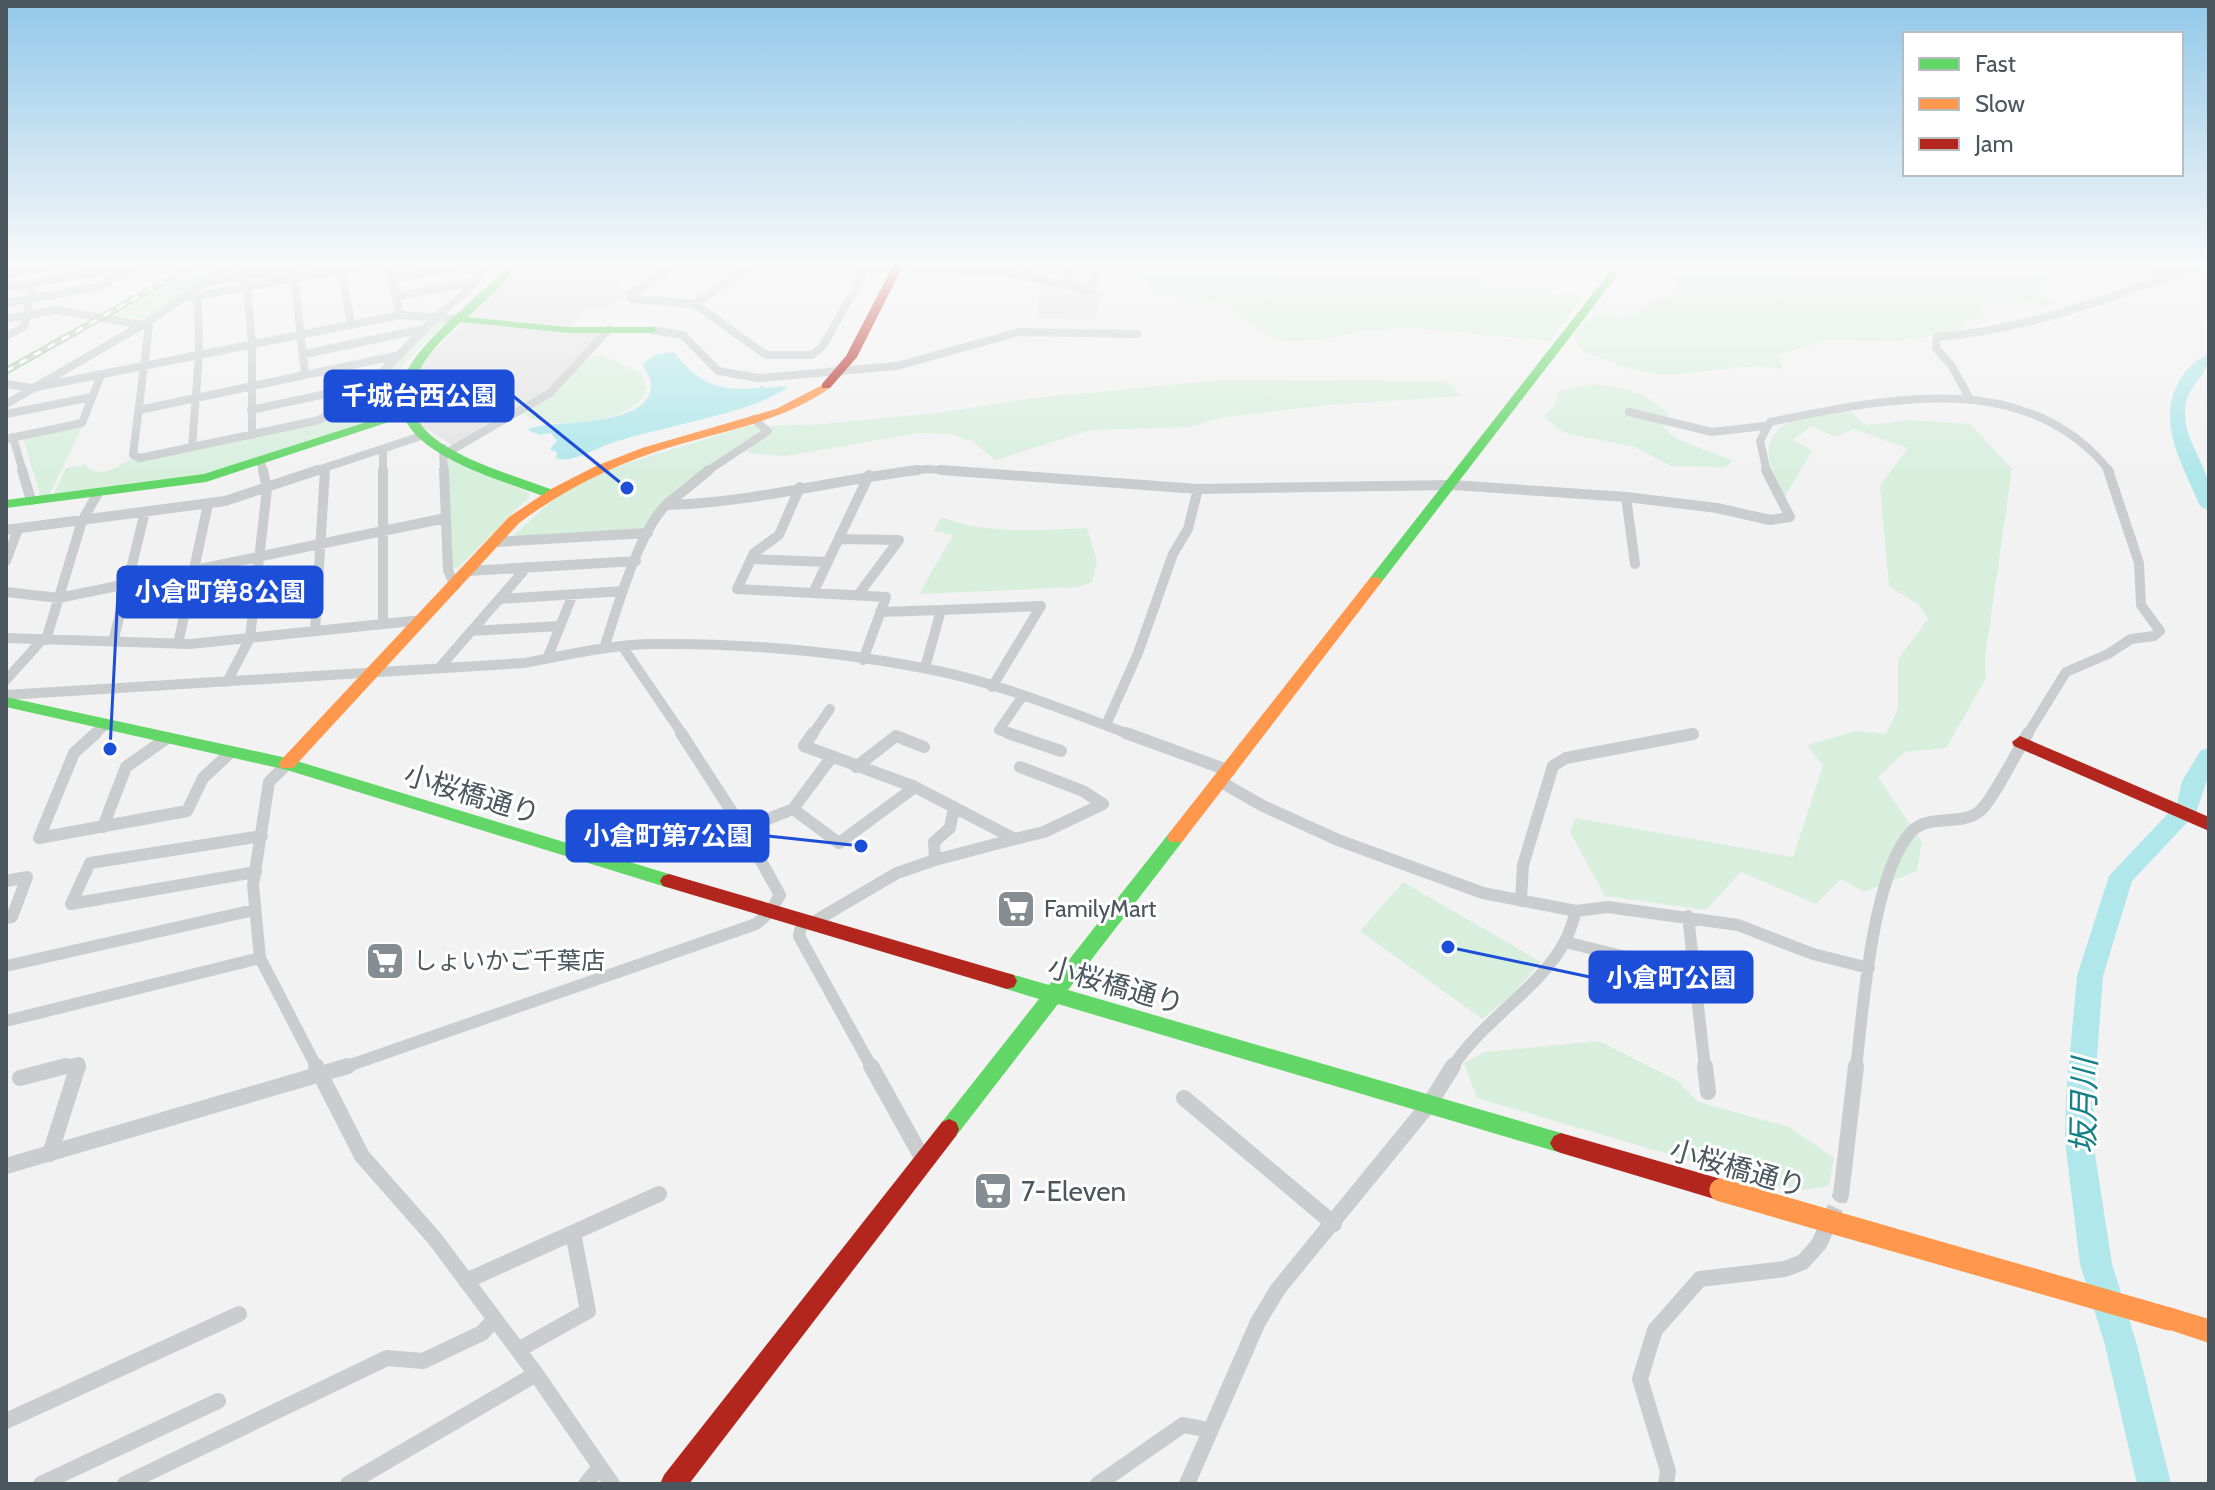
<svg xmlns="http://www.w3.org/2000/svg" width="2215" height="1490" font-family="Cabin,'Noto Sans JP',sans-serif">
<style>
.education{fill:#e4e3e4}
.green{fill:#d8efde}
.water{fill:#b0e7ea}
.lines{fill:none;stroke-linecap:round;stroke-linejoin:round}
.river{fill:#b0e7ea;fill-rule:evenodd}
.street-tunnel{stroke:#c8cbcd;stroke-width:16;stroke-dasharray:16 8;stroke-linecap:butt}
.street-far3{stroke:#cacdce;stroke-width:8}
.street-far2{stroke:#cacdce;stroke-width:10}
.street-far1{stroke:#cacdce;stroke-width:12}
.street{stroke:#cacdce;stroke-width:16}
.fast{fill:#63d668;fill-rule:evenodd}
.slow{fill:#ff974d;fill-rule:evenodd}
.jam{fill:#b3261e;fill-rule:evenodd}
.rail-casing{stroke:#c6c8c9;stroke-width:5}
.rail{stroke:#fff;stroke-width:3;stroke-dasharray:8;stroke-linecap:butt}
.slow-bridge{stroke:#ff974d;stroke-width:23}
.labels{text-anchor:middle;stroke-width:6;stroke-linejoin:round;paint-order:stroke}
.poi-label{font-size:24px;fill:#4a575e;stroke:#fff;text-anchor:start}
.near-street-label{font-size:28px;fill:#4a575e;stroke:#fff}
.near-poi-label{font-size:28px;fill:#4a575e;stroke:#fff;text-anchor:start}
.near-water-label{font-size:32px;font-style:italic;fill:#158087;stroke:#fff}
.leader{fill:none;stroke:#1d4ed8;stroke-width:3}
.callout-dot{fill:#1d4ed8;stroke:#fff;stroke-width:3}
.callout{fill:#1d4ed8;stroke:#1d4ed8;stroke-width:3}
.callout-label{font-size:26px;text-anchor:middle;font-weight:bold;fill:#fff}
</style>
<rect width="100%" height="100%" fill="#f2f2f2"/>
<!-- education -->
<path class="education" d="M521,264H651L616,286L631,291L606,308H588L570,326L468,317Z
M1041,281L1101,293L1096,321L1037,318Z
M463,322L602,331L551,389L454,446L421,426L413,416L407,393L417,368Z"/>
<!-- green -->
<path class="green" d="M204,264H229L169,307L142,318L114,316Z
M1115,264H1346L1350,271L1392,278H1479L1482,288L1582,296L1551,341L1413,328L1367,330L1322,340L1277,341L1233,312V300L1211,303L1153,292L1146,282Z
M1666,264H2042L2057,278L2035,286L2053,302L2044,307L2018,299H1979L1984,316L1965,324L1959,331L1898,341L1826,340L1778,355L1783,369C1743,363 1716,371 1677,374C1644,377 1609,361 1580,350L1575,333L1596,314L1625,318L1660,298L1683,291L1664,270Z
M449,321C424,345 380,375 393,414L201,476L53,495L66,468L85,465C97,478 114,470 127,461L340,415L360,402L435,322Z
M600,354L641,373L647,388C638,424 554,431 526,416L525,413L560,389L587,358Z
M1221,380L1446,381L1462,396L1328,405L1225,417L1189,427L1090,430L996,460L972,441L950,434L918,433L785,456L749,453L743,443L690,481L644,529L511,538L559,494L602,471L748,426L810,425L937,413L1035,398Z
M1593,384C1627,388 1643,390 1668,414L1661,425L1677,439L1732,461L1725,467L1671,466L1635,447L1565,433L1543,417L1555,405L1559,391Z
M1849,411L1867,425L1911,420L1970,424L2012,469L1985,658L1986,678L1946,748L1905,752L1878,777L1922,842L1917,871L1864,892L1841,879L1816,904L1741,872L1706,910L1605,896L1570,832L1576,818L1793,857L1823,766L1807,745L1856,731L1886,734L1898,708V659L1928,619L1919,605L1889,586L1880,486L1908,448L1853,429L1835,437L1811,426L1793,440L1812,451L1784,498C1780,485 1770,469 1769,456C1766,414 1821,416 1849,411Z
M83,425L49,495L41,497L23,439Z
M451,459L529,493V497L459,567L452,569L446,461Z
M941,517C987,535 1038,530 1087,528L1097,561L1092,582L1078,587L919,594L953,535L934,531Z
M1403,882L1541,962L1514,993L1482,1019L1360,931Z
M1599,1041L1678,1081L1698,1102L1789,1127L1834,1158L1829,1186L1794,1191L1477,1098L1464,1063L1485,1052Z"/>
<!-- water -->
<path class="water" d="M674,352C699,384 719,392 760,388L761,385L765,388L788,386C764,411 651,428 609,444C594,449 571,464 556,458L557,452L550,449L557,441L551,433L540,435L528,430C537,419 648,431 651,387C652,377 644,372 643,364L654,355Z"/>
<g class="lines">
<!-- river -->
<path class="river" d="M2209,354C2209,375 2187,385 2185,409C2183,438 2204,459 2209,486C2211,494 2209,504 2209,511L2200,506C2183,465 2154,420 2181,378C2187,368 2198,358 2209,354Z
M2209,748V774L2196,813L2132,881L2103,976L2094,1097L2093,1141L2112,1264L2137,1345L2171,1484H2137L2105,1345L2080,1264L2065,1141L2066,1097L2077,976L2109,876L2177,804L2182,781L2201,750Z"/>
<!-- street-tunnel -->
<path class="street-tunnel" d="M1819,1244L1841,1195"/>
<!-- street-far3 -->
<path class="street-far3" d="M245,264L252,344V435
M293,264L305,375
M389,264L400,315
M676,264L630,295L632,299L695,304L766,355H812L822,347L860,281L865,264
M818,264L896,269
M2145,264L2174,276
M341,266L351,325
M897,266L1003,272L1091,290L1100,264
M6,274L63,264
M1028,277L1033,264
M392,279L474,264
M213,282L310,264
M1064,285L1071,264
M6,288L130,266
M191,297L374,264
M396,297L476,281
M6,303L98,287L140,264
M695,304L752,264
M6,319L56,310L149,326L133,455L140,458L315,421L346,409L436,317L465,293L488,264
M652,330L683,335L718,371L759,378L897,366L1019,332L1137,334
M6,336L24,327L32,292
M304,354L424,329
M6,384L32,388L400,315L459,319
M1969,397L1951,365L1936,348L1937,337C2030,330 2117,295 2204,264
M6,404L151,320L233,264
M139,410L400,355
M251,410L372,384
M1629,412L1712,432L1764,426
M6,414L92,397
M13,437L23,472
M6,439L82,423L101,375
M192,447L199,355L198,298
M443,448L444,472
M383,449V472
M450,451L550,393L609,329
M261,461L263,472
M312,472L421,436
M325,472V469
M706,472L768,431L753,419
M901,472L927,469L968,472
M1767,472L1760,441L1770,422C1883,399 2028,366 2110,472"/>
<!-- street-far2 -->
<path class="street-far2" d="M22,470L31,500
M383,470V624
M444,470L448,570L455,586
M941,470L1198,489L1452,485L1626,497L1717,508L1770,520L1790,517L1766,470
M800,487L779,535L754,553L737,589L886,597L863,660
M1626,497L1635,564
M666,505L709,470
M6,530L225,501L318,470
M839,539L899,540L858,595
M495,542L648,533
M751,559L828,562
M6,561L18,529
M468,571L636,561
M6,592L59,598L446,518
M813,593L869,475
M500,599L623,591
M941,610L1041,606L992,687
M880,612L941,610L925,668
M315,631L325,470
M471,631L560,626
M6,638L190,644L422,620
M46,640L82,521L98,493
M113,642L145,512
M178,644L208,504
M622,646L683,735
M604,648C617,609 638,533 666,505C751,503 834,480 918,470
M547,659L573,594
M440,667L527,567
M6,680L42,640
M227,682L250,638L267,489L263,470
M6,695L525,663C566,655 609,645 651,644C741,643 835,651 923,668C991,680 1067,711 1131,735
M1106,725L1138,653L1173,554L1188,529L1198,489
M94,735L106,724
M812,735L830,709
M1014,735L999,730L1022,697
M1688,735L1693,734
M2027,735L2066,672L2108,654L2131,639L2154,636L2160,631L2141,605L2139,563L2108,470"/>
<!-- street-far1 -->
<path class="street-far1" d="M96,733L74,753L39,838L187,811L203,778L231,752
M681,733L743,829
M813,733L804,746L915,787L1015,839L1044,832L1103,804L1083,791L1020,767
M1008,733L1061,751
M1126,733L1230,771
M287,764L269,782L253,885L260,958L317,1068
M856,767L896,736L924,747
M1221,782L1263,806L1338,840L1483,893L1576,911L1608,907L1738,925L1813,954L1869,968
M954,807L950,828L934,842L935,860L1015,839
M793,809L839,843L915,787
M103,827L126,767L167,738
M256,872L71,904L90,863L262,836
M6,881L27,877L12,917L6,918
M1521,901L1523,865L1553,766L1566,758L1693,734
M1688,916L1705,1068
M802,922L799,936L872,1068
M810,924L897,873L935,860
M1565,942L1695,974
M6,966L254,910
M6,1021L260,958
M58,1068L79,1063L78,1068
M342,1068L756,924L770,912L780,895L743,829L793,809L831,758
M1452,1068C1480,1022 1542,987 1565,941C1570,932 1573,921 1576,911
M1856,1068C1863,1010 1872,875 1911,832C1928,813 1961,827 1980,811C1994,798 2017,751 2028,733"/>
<!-- street -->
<path class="street" d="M316,1066L362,1156L435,1239L536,1374L612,1484
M871,1066L924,1161
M1705,1066L1708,1092
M20,1078L66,1066
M1184,1098L1334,1224
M50,1154L78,1066
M6,1166L348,1066
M1841,1195L1856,1066
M466,1281L659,1194
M518,1350L588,1311L573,1233
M6,1421L239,1314
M41,1484L218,1401
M125,1484L387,1358L423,1361L482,1333L495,1319
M348,1484L536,1374
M586,1484L600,1467
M1098,1484L1183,1425L1210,1430
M1187,1484L1258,1322L1278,1289L1430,1103L1453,1066
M1666,1484L1668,1471L1640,1379L1655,1330L1700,1279L1785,1269L1803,1262L1819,1244"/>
<!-- fast -->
<path class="fast" d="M190,264H202L6,375V367Z
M509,264H519L499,288L468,317L568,327H652L657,330L652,333H568L461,322C343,426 461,457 553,490V496H543C504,481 421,459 404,417L206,482L6,508V500L204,474L401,411C382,363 482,298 509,264Z
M1616,264H1626L1380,584H1370L1368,581L1370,578Z
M6,697L287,758L669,874L675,876L678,881L675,886L669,888L287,770L6,707Z
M1176,830L1182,832L1185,837L1182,842L1068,990L1561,1133L1568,1136L1572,1143L1568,1150L1561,1153L1058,1004L956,1136L949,1139L942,1136L939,1129L942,1122L1039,999L1000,987L997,981L1000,975L1007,973L1049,985L1170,832Z"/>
<!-- slow -->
<path class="slow" d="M826,383L830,384V388C783,421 727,430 674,446C617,463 566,488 519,523L293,768H281L279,764L281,760L509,517L551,489L596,466L642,448L776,409Z
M1375,577L1380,578L1382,581L1380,584L1182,842H1170L1167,837L1170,832L1370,578Z
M2169,1307L2209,1319V1343L2161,1327L2157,1319L2161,1311Z"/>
<!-- jam -->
<path class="jam" d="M894,264H904L857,357L830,388H822V384L846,356Z
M2020,736L2209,817V831L2014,746L2012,742Z
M669,874L1007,973L1014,975L1017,981L1014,987L1007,989L663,886L660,881L663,876Z
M949,1119L956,1122L959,1129L956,1136L689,1484H660L664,1475L942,1122Z
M1561,1133L1721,1179L1729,1183L1732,1190L1729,1197L1721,1201L1561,1153L1554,1150L1550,1143L1554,1136Z"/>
<defs>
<path id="rail" d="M6,371L196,264"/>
</defs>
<!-- rail casing -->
<use href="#rail" class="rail-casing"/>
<!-- rail -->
<use href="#rail" class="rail"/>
<!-- slow-bridge -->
<path class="slow-bridge" d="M1721,1190L2169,1319"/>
</g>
<!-- sky -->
<linearGradient id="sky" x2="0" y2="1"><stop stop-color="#91c8e9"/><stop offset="0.56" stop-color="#f9f9f9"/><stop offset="1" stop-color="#f9f9f9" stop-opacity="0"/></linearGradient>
<rect width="2215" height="472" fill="url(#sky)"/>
<!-- icons -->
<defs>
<symbol id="supermarket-square" viewBox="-11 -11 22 22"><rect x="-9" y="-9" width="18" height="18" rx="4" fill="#858d92" stroke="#fff"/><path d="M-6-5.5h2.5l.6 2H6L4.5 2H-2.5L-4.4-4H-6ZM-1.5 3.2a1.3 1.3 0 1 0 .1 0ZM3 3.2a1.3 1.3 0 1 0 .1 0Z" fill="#fff"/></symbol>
</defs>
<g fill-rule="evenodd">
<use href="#supermarket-square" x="994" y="887" width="44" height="44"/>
<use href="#supermarket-square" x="363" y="939" width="44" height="44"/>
<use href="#supermarket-square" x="971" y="1169" width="44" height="44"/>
</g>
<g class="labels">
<!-- poi labels -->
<g class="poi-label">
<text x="1044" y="917">FamilyMart</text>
<text x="413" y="969">しょいかご千葉店</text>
</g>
<!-- near-street labels -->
<g class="near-street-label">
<text transform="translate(472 794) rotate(17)" y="10">小桜橋通り</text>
<text transform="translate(1116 985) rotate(16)" y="10">小桜橋通り</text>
<text transform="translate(1738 1168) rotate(16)" y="10">小桜橋通り</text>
</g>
<!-- near-poi labels -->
<g class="near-poi-label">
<text x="1021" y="1201">7-Eleven</text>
</g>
<!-- near-water labels -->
<g class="near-water-label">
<text transform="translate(2084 1106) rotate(-89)" y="11">坂月川</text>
</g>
</g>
<!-- callouts -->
<path class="leader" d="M627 488L513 396M110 749L118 592M861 846L768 836M1448 947L1590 977"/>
<g class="callout-dot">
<circle cx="627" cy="488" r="8"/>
<circle cx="110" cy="749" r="8"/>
<circle cx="861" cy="846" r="8"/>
<circle cx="1448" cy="947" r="8"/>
</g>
<g class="callout">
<rect x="325" y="371" width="188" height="50" rx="8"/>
<rect x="118" y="567" width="204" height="50" rx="8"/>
<rect x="567" y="811" width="201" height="50" rx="8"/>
<rect x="1590" y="952" width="162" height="50" rx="8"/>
</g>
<g class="callout-label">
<text x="419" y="405">千城台西公園</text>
<text x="220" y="601">小倉町第8公園</text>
<text x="668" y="845">小倉町第7公園</text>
<text x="1671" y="987">小倉町公園</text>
</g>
<!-- border -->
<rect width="2215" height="1490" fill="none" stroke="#4a575e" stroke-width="16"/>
<!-- legend -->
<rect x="1903" y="32" width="280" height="144" fill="#ffffff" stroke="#b7bcbf" stroke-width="2"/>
<rect x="1919" y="58" width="40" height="12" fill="#63d668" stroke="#b7bcbf" stroke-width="2"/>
<text x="1975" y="72" font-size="24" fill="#4a575e">Fast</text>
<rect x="1919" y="98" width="40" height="12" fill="#ff974d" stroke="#b7bcbf" stroke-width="2"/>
<text x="1975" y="112" font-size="24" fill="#4a575e">Slow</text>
<rect x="1919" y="138" width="40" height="12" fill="#b3261e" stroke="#b7bcbf" stroke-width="2"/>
<text x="1975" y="152" font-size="24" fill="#4a575e">Jam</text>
</svg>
